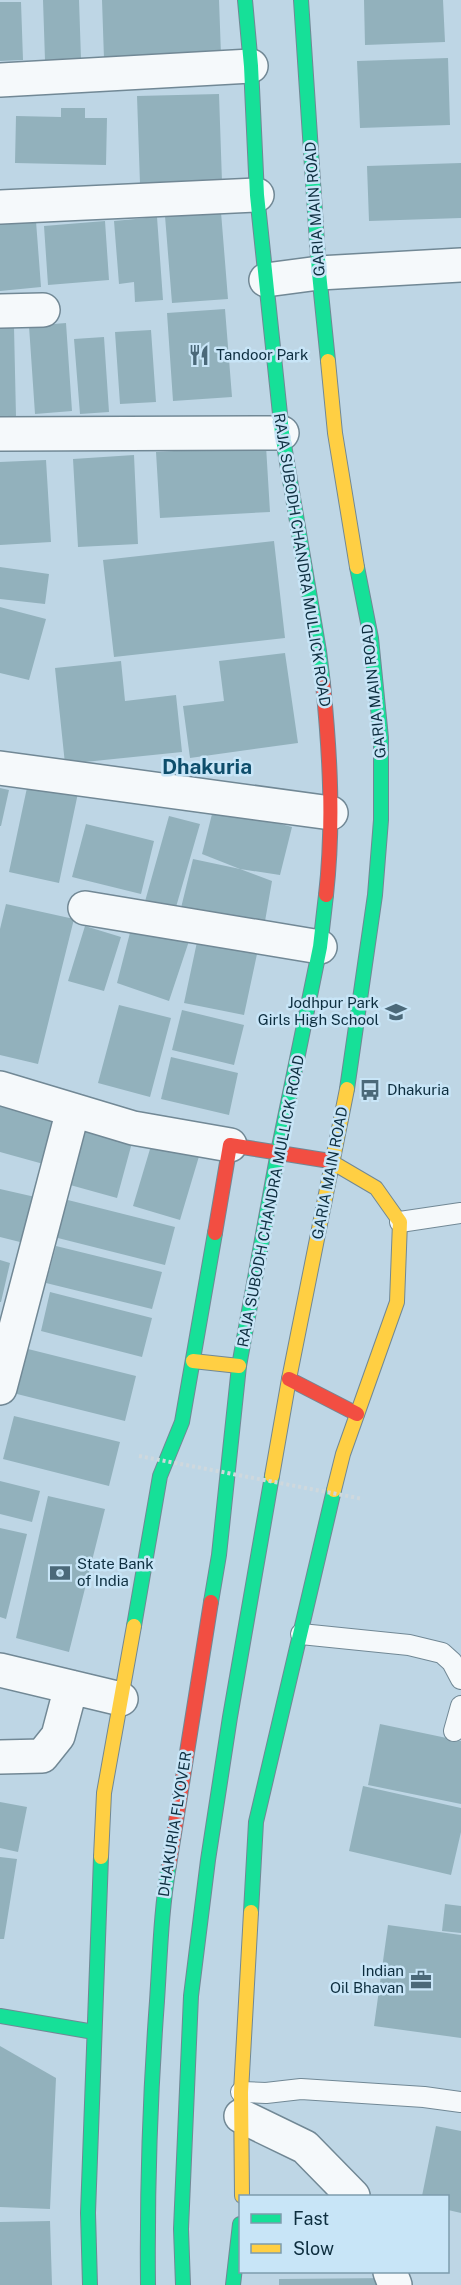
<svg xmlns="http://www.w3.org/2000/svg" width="461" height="2285" font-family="'Public Sans',sans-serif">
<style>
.building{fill:#92b1bc}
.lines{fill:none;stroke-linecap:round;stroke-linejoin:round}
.lane-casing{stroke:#718895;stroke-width:22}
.street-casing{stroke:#718895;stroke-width:36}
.fast-casing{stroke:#718895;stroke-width:16}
.slow-casing{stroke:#718895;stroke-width:16}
.jam-casing{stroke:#718895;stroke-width:16}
.lane{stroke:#f5f9fb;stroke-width:20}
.street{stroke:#f5f9fb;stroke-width:33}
.fast{stroke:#16e098;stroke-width:14}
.slow{stroke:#ffcf43;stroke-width:14}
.jam{stroke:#f24e42;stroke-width:14}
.path-bridge{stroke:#cfd8dd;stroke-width:4;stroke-dasharray:3 3;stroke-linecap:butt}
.labels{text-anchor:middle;stroke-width:5;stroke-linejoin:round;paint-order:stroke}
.street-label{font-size:15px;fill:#0d2e3f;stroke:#c8e5f7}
.poi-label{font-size:15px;fill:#0d2e3f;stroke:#c8e5f7;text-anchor:start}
.district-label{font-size:21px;font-weight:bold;fill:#0d4d6b;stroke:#c8e5f7}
</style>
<rect width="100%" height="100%" fill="#bed6e5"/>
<!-- building -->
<path class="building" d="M43,0H79L81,59L45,60Z
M102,0H219L221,55L104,59Z
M364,0H443L445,42L365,45Z
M0,2H21L23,60L0,61Z
M448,58L450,125L360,128L357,61Z
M219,94L222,182L140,184L137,96Z
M61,108H85V118H107L106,165L15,163L16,116L61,117Z
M461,163V218L369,221L367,166Z
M221,212L228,299L172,303L165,216Z
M157,217L163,300L135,302L134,282L119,284L114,221Z
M36,221L41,287L0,291V223Z
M105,221L109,280L48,285L44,226Z
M225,309L232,397L173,401L167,313Z
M66,323L72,411L35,414L29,326Z
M14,327L16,417L0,418V328Z
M151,330L156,402L120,404L115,332Z
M104,337L109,412L80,414L74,339Z
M266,446L270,512L160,518L156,452Z
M134,455L138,544L78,547L73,459Z
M46,460L51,542L0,545V462Z
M274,541L285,638L114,657L103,560Z
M0,567L49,574L45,604L0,599Z
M0,607L46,619L29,680L0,673Z
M285,653L298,743L190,758L183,706L224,701L219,661Z
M121,661L125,701L176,695L182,752L65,764L55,668Z
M28,783L78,793L59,883L9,872Z
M0,788L9,790L1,826H0Z
M214,806L292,827L280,875L240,869L202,854Z
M169,816L200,824L174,914L144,905Z
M86,824L154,841L141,894L72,877Z
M193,859L240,869L272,881L264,927L180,912Z
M6,904L74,919L38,1064L0,1055V929Z
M132,925L189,941L169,1001L117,983Z
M85,926L121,937L104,991L68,981Z
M197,942L257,954L244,1015L184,1003Z
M119,1005L171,1018L150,1097L98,1083Z
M182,1010L244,1025L234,1065L172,1050Z
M171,1057L238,1073L229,1115L161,1099Z
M0,1101L61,1117L47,1165L0,1152Z
M80,1124L133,1139L117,1198L63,1183Z
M153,1139L200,1153L180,1220L133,1206Z
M0,1189L44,1199L32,1245L0,1237Z
M52,1196L175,1227L165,1265L42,1234Z
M56,1246L162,1272L152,1309L46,1283Z
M0,1260L10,1263L1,1302H0Z
M50,1292L152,1318L142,1357L41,1331Z
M20,1347L136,1376L125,1421L9,1392Z
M14,1416L120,1442L109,1486L3,1459Z
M0,1481L40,1491L32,1522L0,1514Z
M48,1496L105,1509L69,1652L16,1638Z
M0,1528L27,1534L6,1619L0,1617Z
M380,1724L461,1741V1804L368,1785Z
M363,1786L461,1808V1832L451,1875L349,1851Z
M0,1802L27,1807L18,1852L0,1848Z
M0,1857L17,1859L4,1939H0Z
M445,1904L461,1906V1933L442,1931Z
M388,1925L461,1935V2038L374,2026Z
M0,2046L56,2078L50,2209L0,2207Z
M436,2126L461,2131V2213L448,2210V2196H422Z
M50,2221L52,2285H0V2222Z
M392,2278V2285H279V2279Z"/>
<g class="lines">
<defs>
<path id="lane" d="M400,1222L461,1213
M301,1634L409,1645L442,1653L452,1662L461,1679
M454,1731L461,1706
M241,2092L266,2093L301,2089L424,2097L461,2102"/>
<path id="street" d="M0,80L251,66
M0,207L257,195
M266,280L319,273L461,265
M0,311L43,310
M0,434L282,433
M0,768L331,813
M85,908L320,947
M0,1088L133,1128L230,1145
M0,1388L73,1110
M0,1670L121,1699
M0,1757L42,1756L58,1736L71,1687
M241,2116L305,2147L353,2196
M390,2272L395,2285"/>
<path id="fast" d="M245,0L251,66L257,195L282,433L319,651L323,684
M301,0L319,273L328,361
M347,1089L375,895L381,820V738L371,638L357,567
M211,1602L219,1555L239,1366L278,1152L320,947L326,895
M134,1626L160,1476L182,1422L215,1233
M251,1912L256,1822L334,1490
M0,2016L94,2032
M90,2285L88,2213L101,1857
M148,2285C147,2190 150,2096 157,2001C160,1956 161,1910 169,1865
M183,2285L181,2229L191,1996L208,1860L230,1717L272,1476
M233,2285L240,2224"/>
<path id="slow" d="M328,361L335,433L357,567
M330,1161L376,1188L400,1222L397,1302L343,1454L334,1490
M193,1361L239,1366
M272,1476L289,1379L347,1089
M101,1857L104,1793L134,1626
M242,2196L241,2092L251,1912"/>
<path id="jam" d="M323,684C330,754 334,824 326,895
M215,1233L230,1145L330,1161
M289,1379L357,1414
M169,1865L211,1602"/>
</defs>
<!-- lane casing -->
<use href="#lane" class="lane-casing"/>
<!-- street casing -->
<use href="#street" class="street-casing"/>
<!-- fast casing -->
<use href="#fast" class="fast-casing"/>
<!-- slow casing -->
<use href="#slow" class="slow-casing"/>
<!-- jam casing -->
<use href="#jam" class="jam-casing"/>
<!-- lane -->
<use href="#lane" class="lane"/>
<!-- street -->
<use href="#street" class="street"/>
<!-- fast -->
<use href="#fast" class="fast"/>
<!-- slow -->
<use href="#slow" class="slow"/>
<!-- jam -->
<use href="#jam" class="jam"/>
<!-- path-bridge -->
<path class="path-bridge" d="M139,1456L363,1499"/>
</g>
<!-- icons -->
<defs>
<symbol id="restaurant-bare" viewBox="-9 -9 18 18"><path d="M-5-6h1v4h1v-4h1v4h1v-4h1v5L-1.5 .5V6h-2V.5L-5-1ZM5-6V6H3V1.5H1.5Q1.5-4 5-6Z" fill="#4b6979" stroke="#c8e5f7" stroke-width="2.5" paint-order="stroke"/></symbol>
<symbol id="university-bare" viewBox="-9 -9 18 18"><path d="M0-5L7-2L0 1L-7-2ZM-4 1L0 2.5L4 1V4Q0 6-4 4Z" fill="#4b6979" stroke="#c8e5f7" stroke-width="2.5" paint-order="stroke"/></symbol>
<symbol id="bus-bare" viewBox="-9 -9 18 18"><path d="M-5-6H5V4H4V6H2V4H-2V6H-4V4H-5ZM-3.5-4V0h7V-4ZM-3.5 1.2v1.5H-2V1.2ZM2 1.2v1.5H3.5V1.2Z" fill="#4b6979" stroke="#c8e5f7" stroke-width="2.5" paint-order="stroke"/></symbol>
<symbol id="bank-bare" viewBox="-9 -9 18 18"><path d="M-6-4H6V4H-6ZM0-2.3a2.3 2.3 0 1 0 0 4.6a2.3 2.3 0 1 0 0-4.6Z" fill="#4b6979" stroke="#c8e5f7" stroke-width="2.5" paint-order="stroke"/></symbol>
<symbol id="office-bare" viewBox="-9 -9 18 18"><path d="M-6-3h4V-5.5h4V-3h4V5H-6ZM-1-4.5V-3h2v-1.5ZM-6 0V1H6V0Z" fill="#4b6979" stroke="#c8e5f7" stroke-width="2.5" paint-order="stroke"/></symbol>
</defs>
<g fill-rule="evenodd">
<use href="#restaurant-bare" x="184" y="340" width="30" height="30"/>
<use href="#university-bare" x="381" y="997" width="30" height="30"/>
<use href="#bus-bare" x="355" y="1075" width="30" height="30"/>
<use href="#bank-bare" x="45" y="1558" width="30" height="30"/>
<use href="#office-bare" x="406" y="1965" width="30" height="30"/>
</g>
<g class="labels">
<!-- street labels -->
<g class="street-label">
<text transform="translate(315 209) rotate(-94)" y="5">GARIA MAIN ROAD</text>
<text transform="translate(302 560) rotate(81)" y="5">RAJA SUBODH CHANDRA MULLICK ROAD</text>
<text transform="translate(374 691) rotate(-96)" y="5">GARIA MAIN ROAD</text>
<text transform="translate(330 1173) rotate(-79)" y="5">GARIA MAIN ROAD</text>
<text transform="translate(271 1201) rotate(-79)" y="5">RAJA SUBODH CHANDRA MULLICK ROAD</text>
<text transform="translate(175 1824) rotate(-81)" y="5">DHAKURIA FLYOVER</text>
</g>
<!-- poi labels -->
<g class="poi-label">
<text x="216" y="360">Tandoor Park</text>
<text x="379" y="1008" text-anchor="end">Jodhpur Park<tspan x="379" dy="17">Girls High School</tspan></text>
<text x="387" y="1095">Dhakuria</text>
<text x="77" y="1569">State Bank<tspan x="77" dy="17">of India</tspan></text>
<text x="404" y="1976" text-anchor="end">Indian<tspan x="404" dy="17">Oil Bhavan</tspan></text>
</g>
<!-- district labels -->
<g class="district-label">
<text x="207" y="774">Dhakuria</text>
</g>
</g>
<!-- legend -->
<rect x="239" y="2195" width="210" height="78" fill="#c8e5f7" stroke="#7d9cad" stroke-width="1.5"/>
<rect x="251" y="2214" width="30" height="9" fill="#16e098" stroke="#7d9cad" stroke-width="1.5"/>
<text x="293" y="2225" font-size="18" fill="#0d2e3f">Fast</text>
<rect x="251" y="2244" width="30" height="9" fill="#ffcf43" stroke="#7d9cad" stroke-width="1.5"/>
<text x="293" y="2255" font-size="18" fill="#0d2e3f">Slow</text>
</svg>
